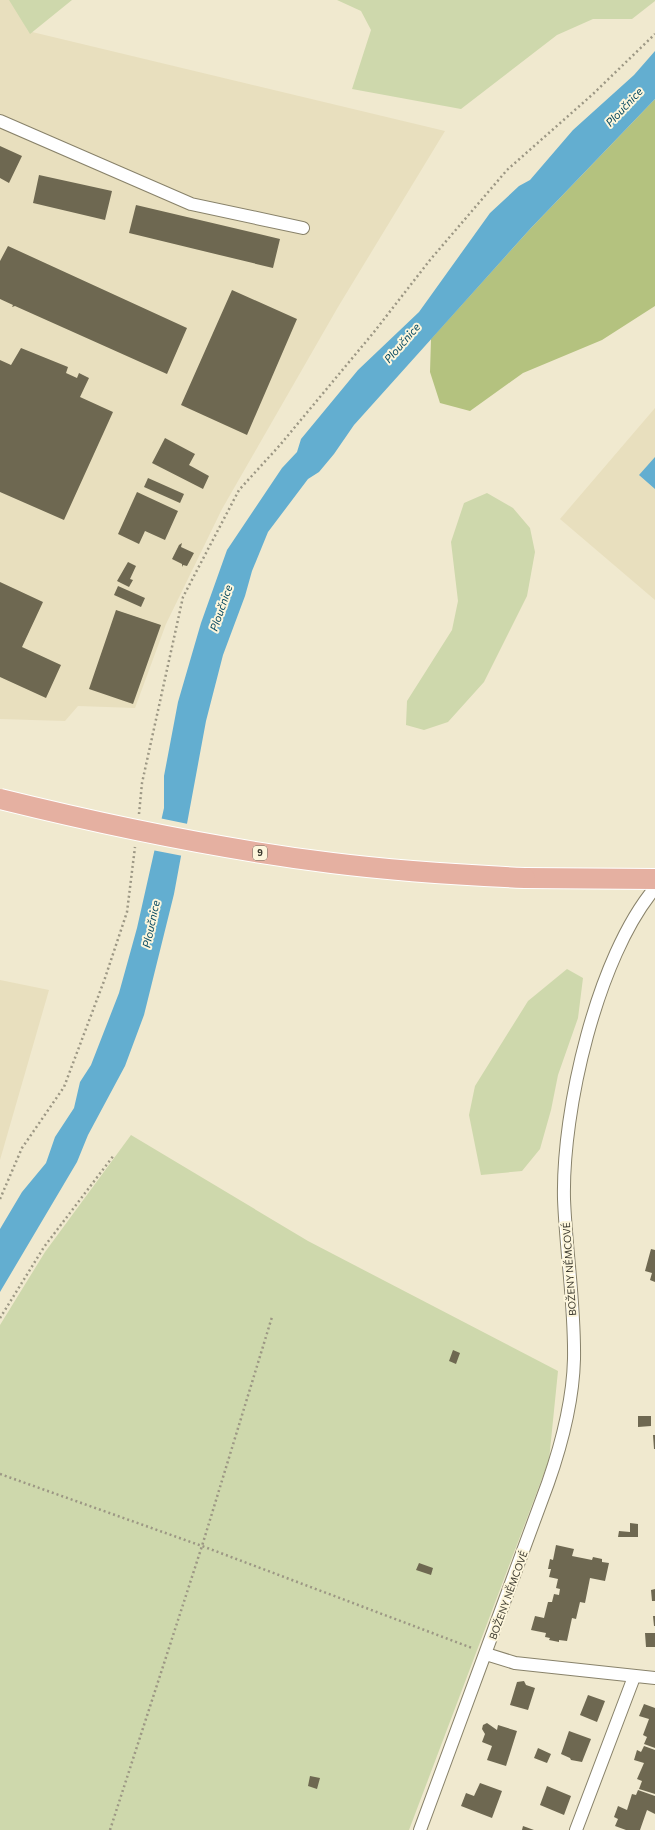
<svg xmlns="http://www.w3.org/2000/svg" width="655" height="1830" font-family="Commissioner,sans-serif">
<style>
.built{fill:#e8dfbe}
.green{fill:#ced8ac}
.forest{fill:#b4c27f}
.water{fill:#63aed0}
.pier{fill:#f0e9cf}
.building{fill:#6e6851}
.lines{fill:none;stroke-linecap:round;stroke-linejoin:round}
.minor-casing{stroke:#88826a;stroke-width:14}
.primary-casing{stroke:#fff;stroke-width:22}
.path{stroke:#9c9784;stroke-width:2.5;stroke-dasharray:2 3;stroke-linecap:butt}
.minor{stroke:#fff;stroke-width:12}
.primary{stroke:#e5b0a1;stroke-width:20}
.primary-bridge-casing{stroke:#fff;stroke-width:22;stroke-linecap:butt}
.primary-bridge{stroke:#e5b0a1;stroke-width:20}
.labels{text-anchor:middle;stroke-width:4;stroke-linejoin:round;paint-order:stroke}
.shield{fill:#fdf6dc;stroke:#757262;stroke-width:1}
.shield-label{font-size:9px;font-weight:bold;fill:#3b392e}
.street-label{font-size:10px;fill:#3b392e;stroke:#fdf6dc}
.water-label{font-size:11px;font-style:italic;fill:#04475f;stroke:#fdf6dc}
</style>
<rect width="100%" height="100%" fill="#f0e9cf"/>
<!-- built -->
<path class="built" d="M0,0H13L28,31L445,131L338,307L222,509L166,624L135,708L78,706L65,721L0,719Z
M655,408V600L560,519Z
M0,980L49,990L0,1160Z"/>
<!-- green -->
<path class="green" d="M9,0H72L30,34Z
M337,0H655V1L632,19H593L557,35L461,109L352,89L371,30L361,11Z
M487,493L513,508L530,528L535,552L527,596L484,682L448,722L424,730L406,725L407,701L452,630L458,601L451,542L464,503Z
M567,969L583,978L578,1018L558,1075L551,1110L540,1149L522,1171L481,1175L469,1115L475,1086L528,1001Z
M131,1135L308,1241L558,1371L549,1460L409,1830H0V1325L45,1252Z"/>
<!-- forest -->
<path class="forest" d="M655,99V306L602,340L523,373L470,411L440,403L430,372L431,339L531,228Z"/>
<!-- water -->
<path class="water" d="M655,51V99L531,228L354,425L334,454L319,472L308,479L268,532L252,571L245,596L223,655L206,721L174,894L144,1015L125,1066L88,1135L77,1162L0,1292V1229L22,1192L46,1163L55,1137L74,1108L80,1082L91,1065L119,993L137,928L164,808V776L178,702L201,623L227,550L282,468L297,452L301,439L358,370L419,312L490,213L519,186L530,180L573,130L634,75Z
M655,457V489L639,475Z"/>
<!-- pier -->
<path class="pier" d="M159,818L188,824L183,856L152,850Z"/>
<!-- building -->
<path class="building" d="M0,146L22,156L9,183L0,178Z
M39,175L112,191L105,220L33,203Z
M136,205L280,239L273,268L129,233Z
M8,246L187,328L167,374L15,306L12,307L13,305L0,299V261Z
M232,290L297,319L247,435L181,405Z
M21,348L68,367L66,373L77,378L79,373L89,378L80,397L113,412L64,520L0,492V360L11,365Z
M165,438L195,454L189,465L209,476L203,489L152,463Z
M148,478L184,494L180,503L144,487Z
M137,492L178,511L165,540L145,531L139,544L118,534Z
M182,543L181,547L194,553L187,566L183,565L182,567V564L172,559L179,545Z
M128,562L136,566L130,579L133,580L129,587L117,581Z
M0,582L43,602L22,647L61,665L46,698L0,677Z
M118,586L145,598L141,607L114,595Z
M116,610L161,625L133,704L89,689Z
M651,1249L655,1250V1282L650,1280L652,1273L645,1271Z
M453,1350L460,1353L456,1364L449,1361Z
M638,1416H651V1426L638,1427Z
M653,1435H655V1449H654Z
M630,1523L638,1524V1537H618L619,1531L630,1532Z
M556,1545L574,1549L572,1556L592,1560L593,1557L602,1559V1562L609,1563L605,1581L590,1578L585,1603L580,1602L576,1619L572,1618L567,1641L559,1640V1642L549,1640L550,1638L545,1637L546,1633L531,1630L535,1616L544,1618L548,1602H552L554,1594L559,1595L560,1589L556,1588L558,1579L549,1577L551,1569H548L550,1559L553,1560Z
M419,1563L433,1568L431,1575L416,1570Z
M655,1589V1601H652L651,1590Z
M653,1616H655V1626H654Z
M645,1633H655V1647H646Z
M524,1681L526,1685L535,1688L528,1710L510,1705L517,1682Z
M588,1695L605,1701L597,1722L580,1715Z
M644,1704L655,1708V1748L644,1744L647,1737L643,1735L649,1719L639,1716Z
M487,1723L497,1730L498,1725L517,1731L506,1766L487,1760L492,1746L482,1742L485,1734L482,1729L483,1725Z
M569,1731L591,1739L582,1762L571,1760L570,1758L561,1754Z
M644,1746L655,1750V1794L639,1789L642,1781L637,1779L644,1763L634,1760L637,1750L641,1752Z
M538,1748L551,1754L547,1763L534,1758Z
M310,1776L320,1778L317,1789L308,1786Z
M480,1783L502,1791L492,1818L461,1806L466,1793L474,1796Z
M547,1786L571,1796L564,1815L540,1805Z
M638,1790L655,1796V1814L647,1810L640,1830H626L615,1826L618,1819L614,1817L618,1806L627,1810L632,1794L636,1795Z
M523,1826L534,1830H522Z"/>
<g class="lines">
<defs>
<path id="minor" d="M0,121L191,204L303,228
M486,1654L515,1663L655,1678
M420,1830L548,1483C562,1443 573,1402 574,1359C575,1305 566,1252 564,1199C562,1110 597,957 655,888
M576,1830L634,1677"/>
<path id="primary" d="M525,878L655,879"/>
</defs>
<!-- minor casing -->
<use href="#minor" class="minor-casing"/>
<!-- primary casing -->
<use href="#primary" class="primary-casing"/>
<!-- path -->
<path class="path" d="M139,814L142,783L183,597L239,490L280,445L374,332L430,260L507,170L593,94L655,34
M0,1199L22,1148L64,1087L104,981L127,912L135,847
M0,1318L44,1247L114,1155
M0,1474L202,1546L472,1648
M110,1830L202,1546L272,1317"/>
<!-- minor -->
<use href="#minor" class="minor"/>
<!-- primary -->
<use href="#primary" class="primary"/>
<defs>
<path id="primary-bridge" d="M0,799C109,826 220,849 332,863C396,871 460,875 525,878"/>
</defs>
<!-- primary-bridge casing -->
<use href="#primary-bridge" class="primary-bridge-casing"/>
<!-- primary-bridge -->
<use href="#primary-bridge" class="primary-bridge"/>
</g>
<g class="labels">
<!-- shield labels -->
<rect class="shield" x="253" y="846" width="14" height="14" rx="3"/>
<g class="shield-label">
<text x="260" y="856">9</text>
</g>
<!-- street labels -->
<g class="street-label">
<text transform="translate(569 1269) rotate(-94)" y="4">BOŽENY NĚMCOVÉ</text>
<text transform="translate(508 1595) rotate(-70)" y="4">BOŽENY NĚMCOVÉ</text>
</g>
<!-- water labels -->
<g class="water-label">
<text transform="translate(624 107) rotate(-47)" y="4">Ploučnice</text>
<text transform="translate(402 343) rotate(-49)" y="4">Ploučnice</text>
<text transform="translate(221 608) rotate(-71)" y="4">Ploučnice</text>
<text transform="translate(151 924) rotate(-78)" y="4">Ploučnice</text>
</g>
</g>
</svg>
